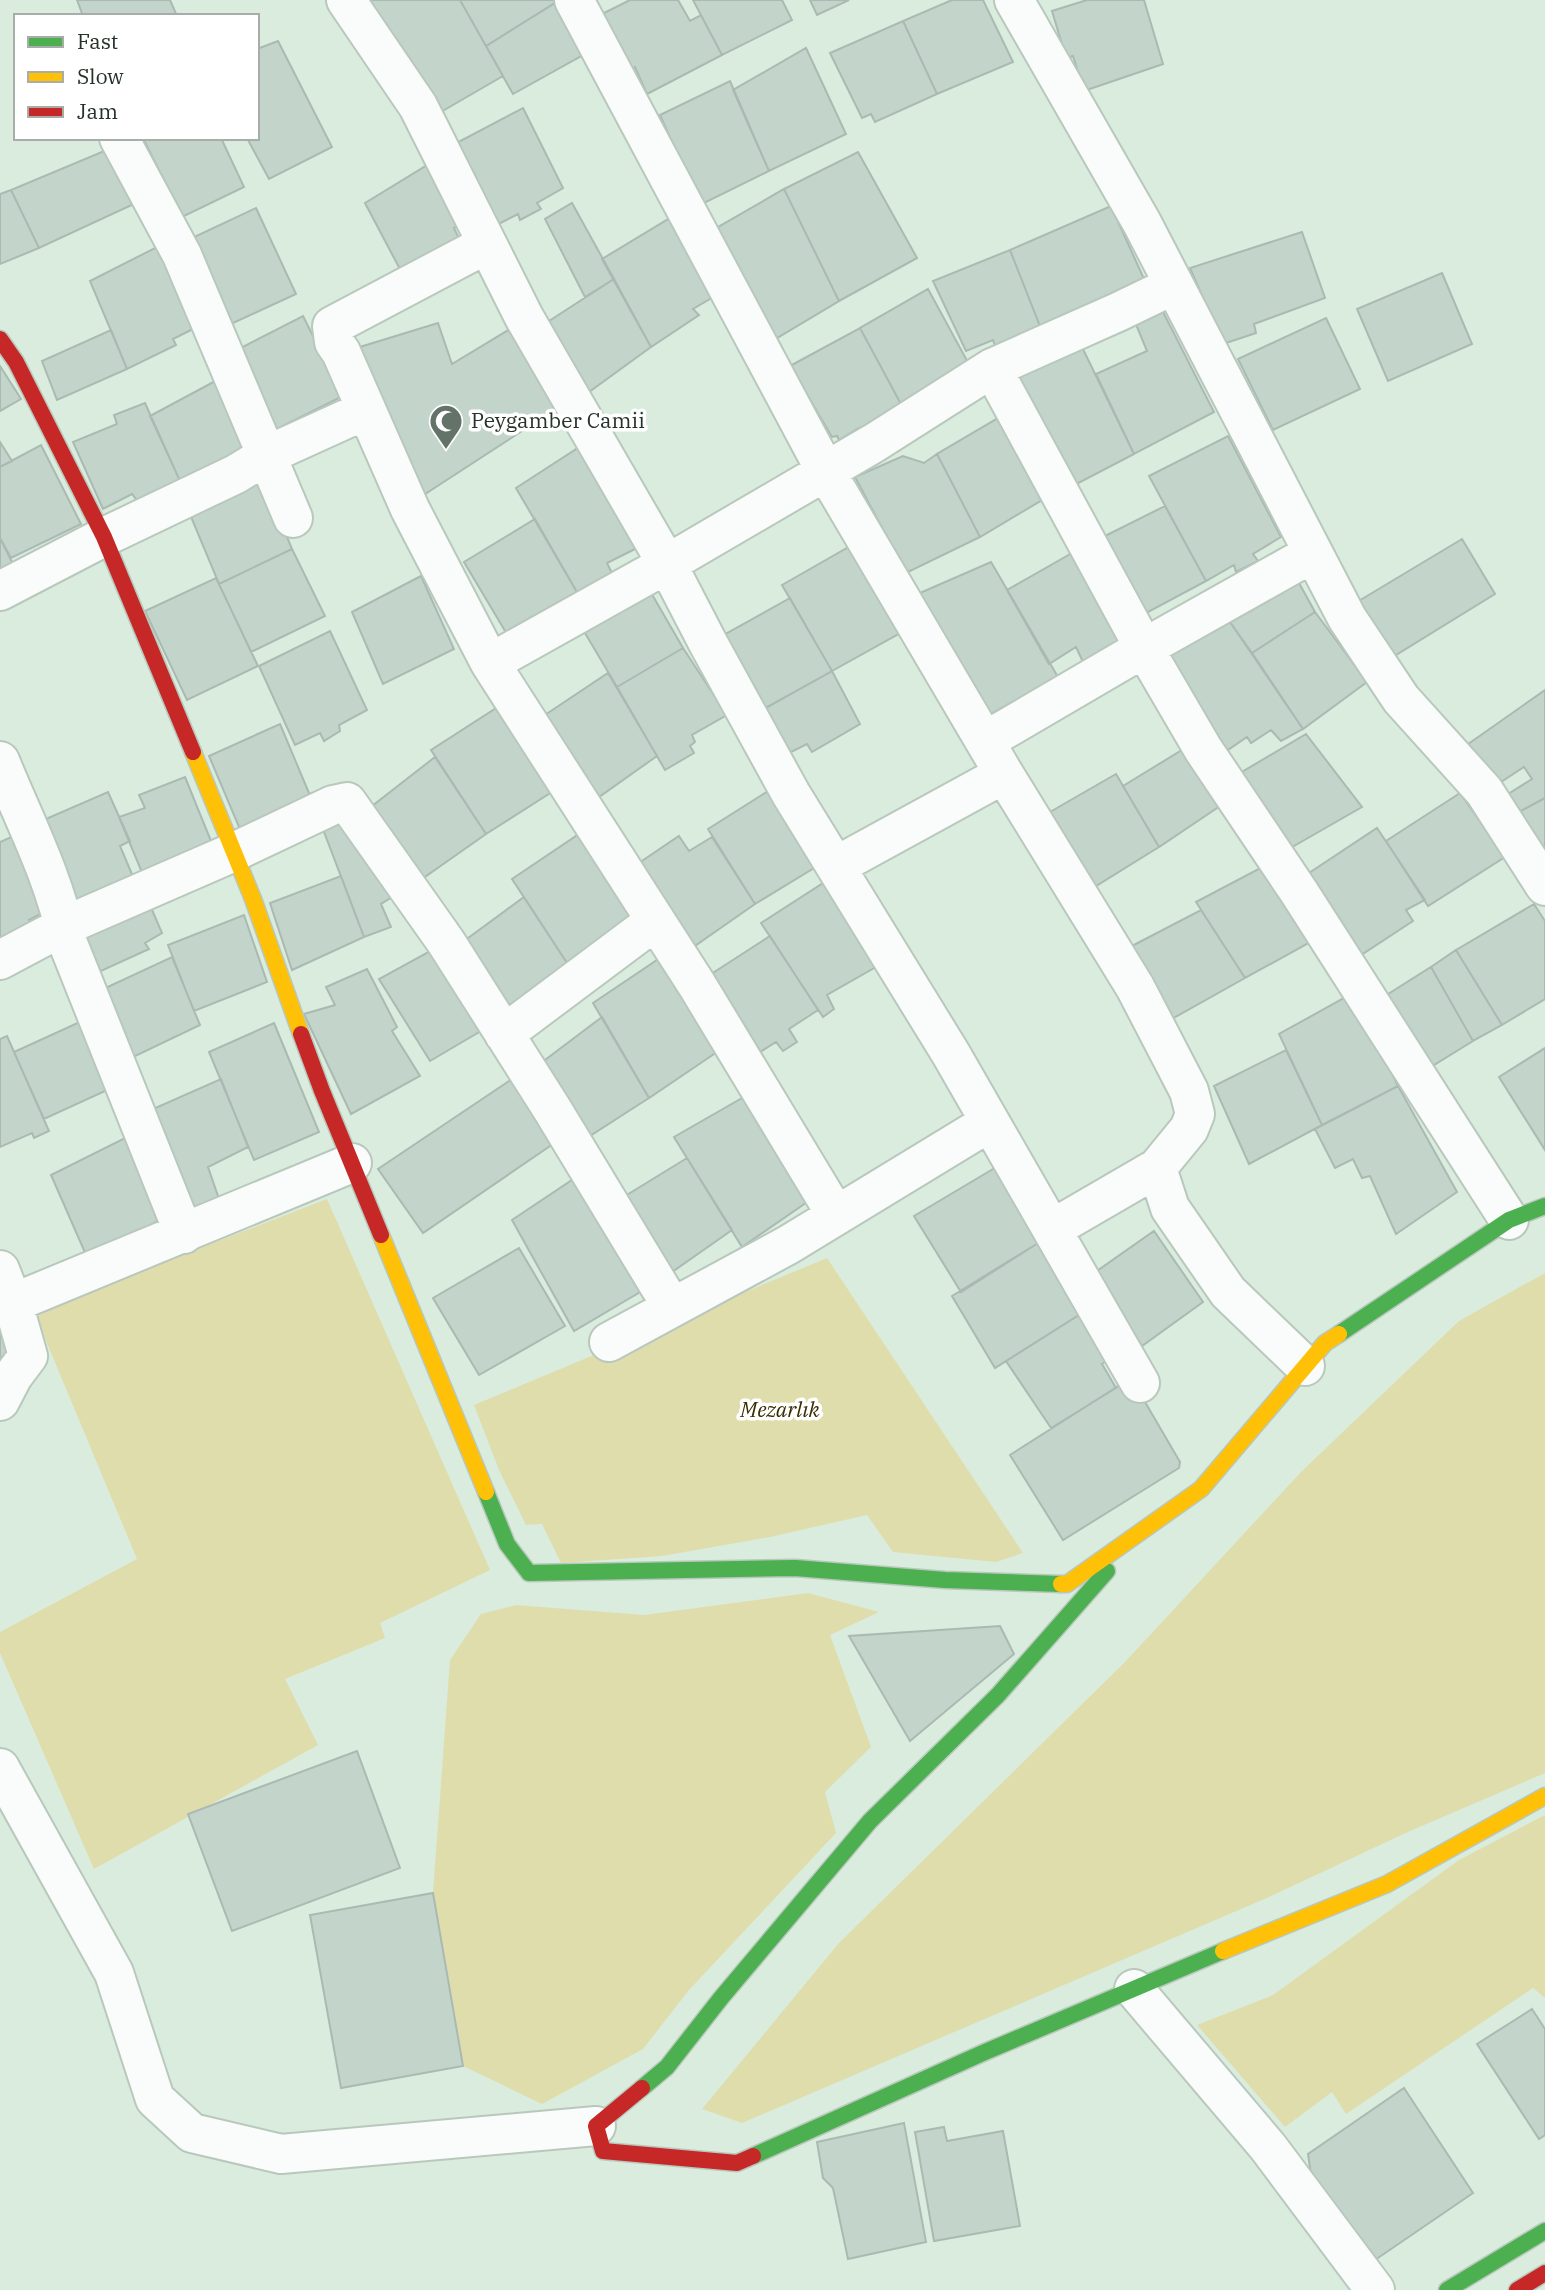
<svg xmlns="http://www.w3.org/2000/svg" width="1545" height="2290" font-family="'IBM Plex Serif',serif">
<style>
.green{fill:#e0ddac}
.building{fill:#c3d4cb;stroke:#aabab2;stroke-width:2}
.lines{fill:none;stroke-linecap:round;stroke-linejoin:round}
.street-casing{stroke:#b9c8bc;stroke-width:42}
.fast-casing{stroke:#b9c8bc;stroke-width:19}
.slow-casing{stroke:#b9c8bc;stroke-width:19}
.jam-casing{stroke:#b9c8bc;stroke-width:19}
.street{stroke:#f9fcfa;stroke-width:38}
.fast{stroke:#4caf50;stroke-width:16}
.slow{stroke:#ffc107;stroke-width:16}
.jam{stroke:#c62828;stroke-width:16}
.labels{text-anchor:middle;stroke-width:7;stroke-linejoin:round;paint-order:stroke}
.poi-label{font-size:21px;fill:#253229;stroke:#fff;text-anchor:start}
.park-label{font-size:21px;font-style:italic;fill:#382c00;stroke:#fff}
</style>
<rect width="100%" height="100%" fill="#d9ecde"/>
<!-- green -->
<path class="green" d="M327,1199L490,1570L380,1623L385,1638L285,1679L318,1745L94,1869L0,1653V1632L137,1559L34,1312Z
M827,1258L1023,1553L996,1562L893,1552L867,1515L770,1537L662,1556L561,1563L542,1524L526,1525L499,1470L474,1405Z
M1545,1273V1773L1410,1831L1269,1897L742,2123L702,2109L839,1943L1125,1662L1301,1472L1459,1321Z
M808,1593L879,1612L830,1635L871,1747L825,1792L836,1833L689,1990L643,2049L542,2104L463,2066L433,1893L450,1660L481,1614L516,1605L644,1615Z
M1545,1815V1998L1533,1988L1346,2114L1332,2092L1285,2127L1197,2025L1273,1995L1459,1860Z"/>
<!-- building -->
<path class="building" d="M77,0H170L177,16H83Z
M368,0H460L503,76L434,116Z
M460,0H553L555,3L486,46Z
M630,0H678L690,21L701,15L722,55L647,94L635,67L626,71L602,14Z
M693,0H782L792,20L722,55Z
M810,0H849L817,15Z
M952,0H983L1013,62L937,94L903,21Z
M1087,0H1144L1163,64L1084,91L1073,56L1066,58L1052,11Z
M555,3L583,55L513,94L486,46Z
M903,21L937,94L875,122L871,114L862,118L830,53Z
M278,41L332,147L269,179L247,138H257V49Z
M806,48L846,134L769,171L733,90Z
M730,81L769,171L700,205L660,115Z
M523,108L563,188L537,203L541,209L520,220L518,214L495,226L449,147Z
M143,138H221L244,187L182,217Z
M109,149L136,203L39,248L11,190Z
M858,152L917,258L839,301L784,189Z
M429,164L463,223L454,228L460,241L402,273L365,203Z
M784,189L839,301L772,341L713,230Z
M11,190L39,248L0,264V194Z
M572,203L614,279L585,297L545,219Z
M1111,206L1149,290L1043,334L1010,250Z
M256,208L296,294L231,324L190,239Z
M670,218L715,296L693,309L699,315L651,347L602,259Z
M1302,232L1325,298L1254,324L1256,333L1223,344L1190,268Z
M161,245L199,326L173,339L176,345L127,369L90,281Z
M1010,250L1043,334L997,351L993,340L966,351L933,281Z
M1442,273L1472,344L1388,381L1357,309Z
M614,279L651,347L589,392L546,323Z
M928,289L971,368L902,406L860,328Z
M1161,308L1214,412L1134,454L1096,374L1147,351L1135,322Z
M303,316L343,396L277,429L237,350Z
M1326,318L1360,389L1273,430L1238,359Z
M438,323L452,364L515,326L562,405L419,498L360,347Z
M860,328L902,406L864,437L859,428L839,440L837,436L832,437L790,366Z
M111,330L127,369L57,400L42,361Z
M1081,345L1134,454L1067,489L1010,381Z
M0,366L21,399L0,411Z
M221,378L250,445L180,481L150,416Z
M145,403L180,481L139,503L132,494L103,509L73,442L117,424L114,415Z
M1005,414L1049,496L980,537L937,454Z
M1228,436L1281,537L1253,554L1258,561L1236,572L1234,565L1206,581L1149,476Z
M0,442L12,461L0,467Z
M584,444L643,545L607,563L613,575L578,594L516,488Z
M41,445L81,524L11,558L0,538V467Z
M937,454L980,537L906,573L855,477L903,456L924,463Z
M262,477L292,549L219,584L189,512Z
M1165,506L1206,581L1137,618L1093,542Z
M535,519L578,594L508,636L464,562Z
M0,538L13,564L0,570Z
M1462,539L1495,594L1391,658L1357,602Z
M852,545L902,632L832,671L782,585Z
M292,549L325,616L251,652L219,584Z
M1079,549L1129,640L1084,664L1076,647L1049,664L1007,590Z
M991,562L1058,677L989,715L913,596Z
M421,576L454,649L383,684L352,612Z
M216,578L258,666L187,700L145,611Z
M1299,583L1315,612L1252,653L1230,622Z
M650,591L683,648L617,687L585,633Z
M790,598L832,671L762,710L722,636Z
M1315,612L1367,682L1303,729L1252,653Z
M1230,622L1303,729L1281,741L1271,730L1251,743L1247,737L1222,754L1163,658Z
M330,631L367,710L339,725L340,731L324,741L320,733L295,745L259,666Z
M683,648L727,715L692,735L695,742L690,746L694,753L665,770L617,687Z
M832,671L860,724L812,752L807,744L785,755L762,710Z
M608,673L657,756L592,802L539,719Z
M1545,690V798L1517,813L1505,796L1532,779L1524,767L1495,786L1464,747Z
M501,705L555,790L486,834L431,750Z
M280,724L314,805L242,834L209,756Z
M1306,734L1362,807L1287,850L1235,776Z
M1190,745L1226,802L1159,847L1123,786Z
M435,757L486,834L419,881L367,810Z
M1116,774L1159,847L1096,886L1050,812Z
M185,777L213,846L143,875L119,817L145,808L139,795Z
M776,786L824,862L755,904L708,829Z
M108,792L130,841L120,846L134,879L69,908L32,825Z
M1460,793L1505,857L1428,906L1386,841Z
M1545,798V854L1517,813Z
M343,814L397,894L381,904L391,927L364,937L321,824Z
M1377,828L1425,900L1406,910L1413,921L1358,957L1306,875Z
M20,833L50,909L29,920L32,928L0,945V842Z
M579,834L636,924L571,969L512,879Z
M679,836L689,851L712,837L755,904L689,950L633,867Z
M1268,864L1316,939L1245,978L1196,902Z
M341,876L364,937L292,970L270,903Z
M831,878L883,963L827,995L834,1009L823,1017L761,923Z
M524,897L571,969L508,1018L460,944Z
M147,898L162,933L145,943L149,949L90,976L75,937Z
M1534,904L1545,921V999L1502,1025L1456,950Z
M1201,910L1245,978L1170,1020L1128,948Z
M244,915L267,982L194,1011L168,945Z
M770,936L818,1010L789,1029L797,1042L783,1051L776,1042L752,1057L702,980Z
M432,950L481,1031L430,1061L379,979Z
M1456,950L1502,1025L1473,1041L1431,967Z
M172,957L200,1025L127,1060L99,991Z
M660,958L717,1052L649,1098L593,1003Z
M1431,967L1473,1041L1429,1068L1385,996Z
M367,969L397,1027L392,1031L420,1076L351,1114L304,1014L335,1005L326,987Z
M1353,993L1398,1086L1322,1125L1279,1034Z
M602,1017L649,1098L582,1141L537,1066Z
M84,1020L116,1086L44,1119L14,1052Z
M274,1023L319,1132L254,1160L209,1052Z
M7,1036L49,1131L34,1138L32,1133L0,1147V1039Z
M1545,1048V1150L1499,1077Z
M1286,1050L1322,1125L1249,1164L1214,1086Z
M221,1079L248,1147L208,1167L219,1199L186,1214L144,1113Z
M512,1079L553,1144L423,1233L378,1169Z
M1398,1086L1457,1192L1396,1234L1370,1176L1362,1178L1353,1159L1335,1168L1315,1129Z
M749,1094L813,1198L742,1247L674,1137Z
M133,1134L169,1216L152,1224L155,1231L142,1238L140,1229L86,1255L51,1175Z
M687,1158L732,1230L665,1277L617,1201Z
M998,1166L1043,1240L961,1292L914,1216Z
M575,1178L642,1291L574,1331L512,1220Z
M1154,1231L1203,1302L1142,1346L1094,1273Z
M1043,1240L1087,1310L995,1368L952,1296Z
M519,1248L565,1326L479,1375L433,1298Z
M1087,1310L1114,1357L1102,1364L1116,1388L1051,1428L1006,1361Z
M0,1324L13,1359L0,1364Z
M1131,1378L1180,1462L1179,1468L1063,1540L1010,1455Z
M1000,1626L1014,1654L910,1741L849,1636Z
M357,1751L400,1868L232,1931L188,1814Z
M433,1893L463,2066L341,2088L310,1915Z
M1532,2009L1545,2029V2135L1539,2139L1477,2044Z
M1404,2088L1473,2193L1375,2260L1311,2174L1308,2154Z
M904,2123L926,2242L848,2259L833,2188L823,2178L817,2142Z
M944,2127L947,2141L1003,2131L1020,2226L934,2241L915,2132Z"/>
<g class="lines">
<defs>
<path id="street" d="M346,0L418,106L524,317L667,564L708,643L791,794L951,1054L1140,1383
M574,0L825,470L1004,774L1135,987L1189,1091L1195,1114L1189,1129L1157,1168L1170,1208L1228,1292L1305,1366
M1014,0L1142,223L1347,618L1401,699L1484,791L1545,886
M119,138L182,255L293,518
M487,244L332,326L334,342L341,352L410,509L490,663L697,985L836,1215
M992,368L1144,648L1203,749L1299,892L1509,1220
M0,591L104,537L236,474L267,455L366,410
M490,663L667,564L874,443L992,368L1118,312L1174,285
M985,741L1144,648L1313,553
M0,761C24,820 55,879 67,941L184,1234
M836,866L1004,774
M0,960L64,926L234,852L333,805L347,802L446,942L552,1109L672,1307
M504,1034L655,921
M1052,1229L1157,1168
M0,1270L13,1303L28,1356L13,1376L0,1401
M13,1303L352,1163
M609,1342L788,1245L990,1122
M0,1768L114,1973L155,2099L192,2133L281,2154L596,2126
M1134,1989L1268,2147L1375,2290"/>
<path id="fast" d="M1339,1334L1509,1220L1545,1206
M486,1492L507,1544L529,1573L795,1568L945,1580L1061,1584
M642,2088L667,2067L721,1998L870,1821L998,1695L1107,1571
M753,2156L985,2052L1223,1951
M1447,2290L1545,2231"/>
<path id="slow" d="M193,752L253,899L301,1034
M381,1235L486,1492
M1061,1584H1067L1201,1489L1325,1343L1339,1334
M1223,1951L1387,1884L1545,1796"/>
<path id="jam" d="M0,339L16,362L104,537L193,752
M301,1034L322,1091L381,1235
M642,2088L596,2126L603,2151L737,2163L753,2156
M1517,2290L1545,2273"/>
</defs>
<!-- street casing -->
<use href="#street" class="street-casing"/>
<!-- fast casing -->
<use href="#fast" class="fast-casing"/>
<!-- slow casing -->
<use href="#slow" class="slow-casing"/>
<!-- jam casing -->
<use href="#jam" class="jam-casing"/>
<!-- street -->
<use href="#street" class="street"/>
<!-- fast -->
<use href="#fast" class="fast"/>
<!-- slow -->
<use href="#slow" class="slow"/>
<!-- jam -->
<use href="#jam" class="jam"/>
</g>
<!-- icons -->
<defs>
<symbol id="mosque-pin" viewBox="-11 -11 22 30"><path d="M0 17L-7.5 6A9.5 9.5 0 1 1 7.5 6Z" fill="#647368" stroke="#fff"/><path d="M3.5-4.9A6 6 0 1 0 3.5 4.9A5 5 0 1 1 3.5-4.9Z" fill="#fff"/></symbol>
</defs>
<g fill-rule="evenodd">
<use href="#mosque-pin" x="427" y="402" width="38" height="52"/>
</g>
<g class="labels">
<!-- poi labels -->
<g class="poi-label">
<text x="471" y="428">Peygamber Camii</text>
</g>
<!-- park labels -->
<g class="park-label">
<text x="780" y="1417">Mezarlık</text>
</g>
</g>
<!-- legend -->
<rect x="14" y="14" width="245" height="126" fill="#ffffff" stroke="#a8ada9" stroke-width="2"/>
<rect x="28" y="37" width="35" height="10" fill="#4caf50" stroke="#a8ada9" stroke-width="2"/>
<text x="77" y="49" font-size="21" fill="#253229">Fast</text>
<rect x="28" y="72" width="35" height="10" fill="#ffc107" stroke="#a8ada9" stroke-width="2"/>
<text x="77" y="84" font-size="21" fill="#253229">Slow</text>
<rect x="28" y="107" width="35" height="10" fill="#c62828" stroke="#a8ada9" stroke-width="2"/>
<text x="77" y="119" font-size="21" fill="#253229">Jam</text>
</svg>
